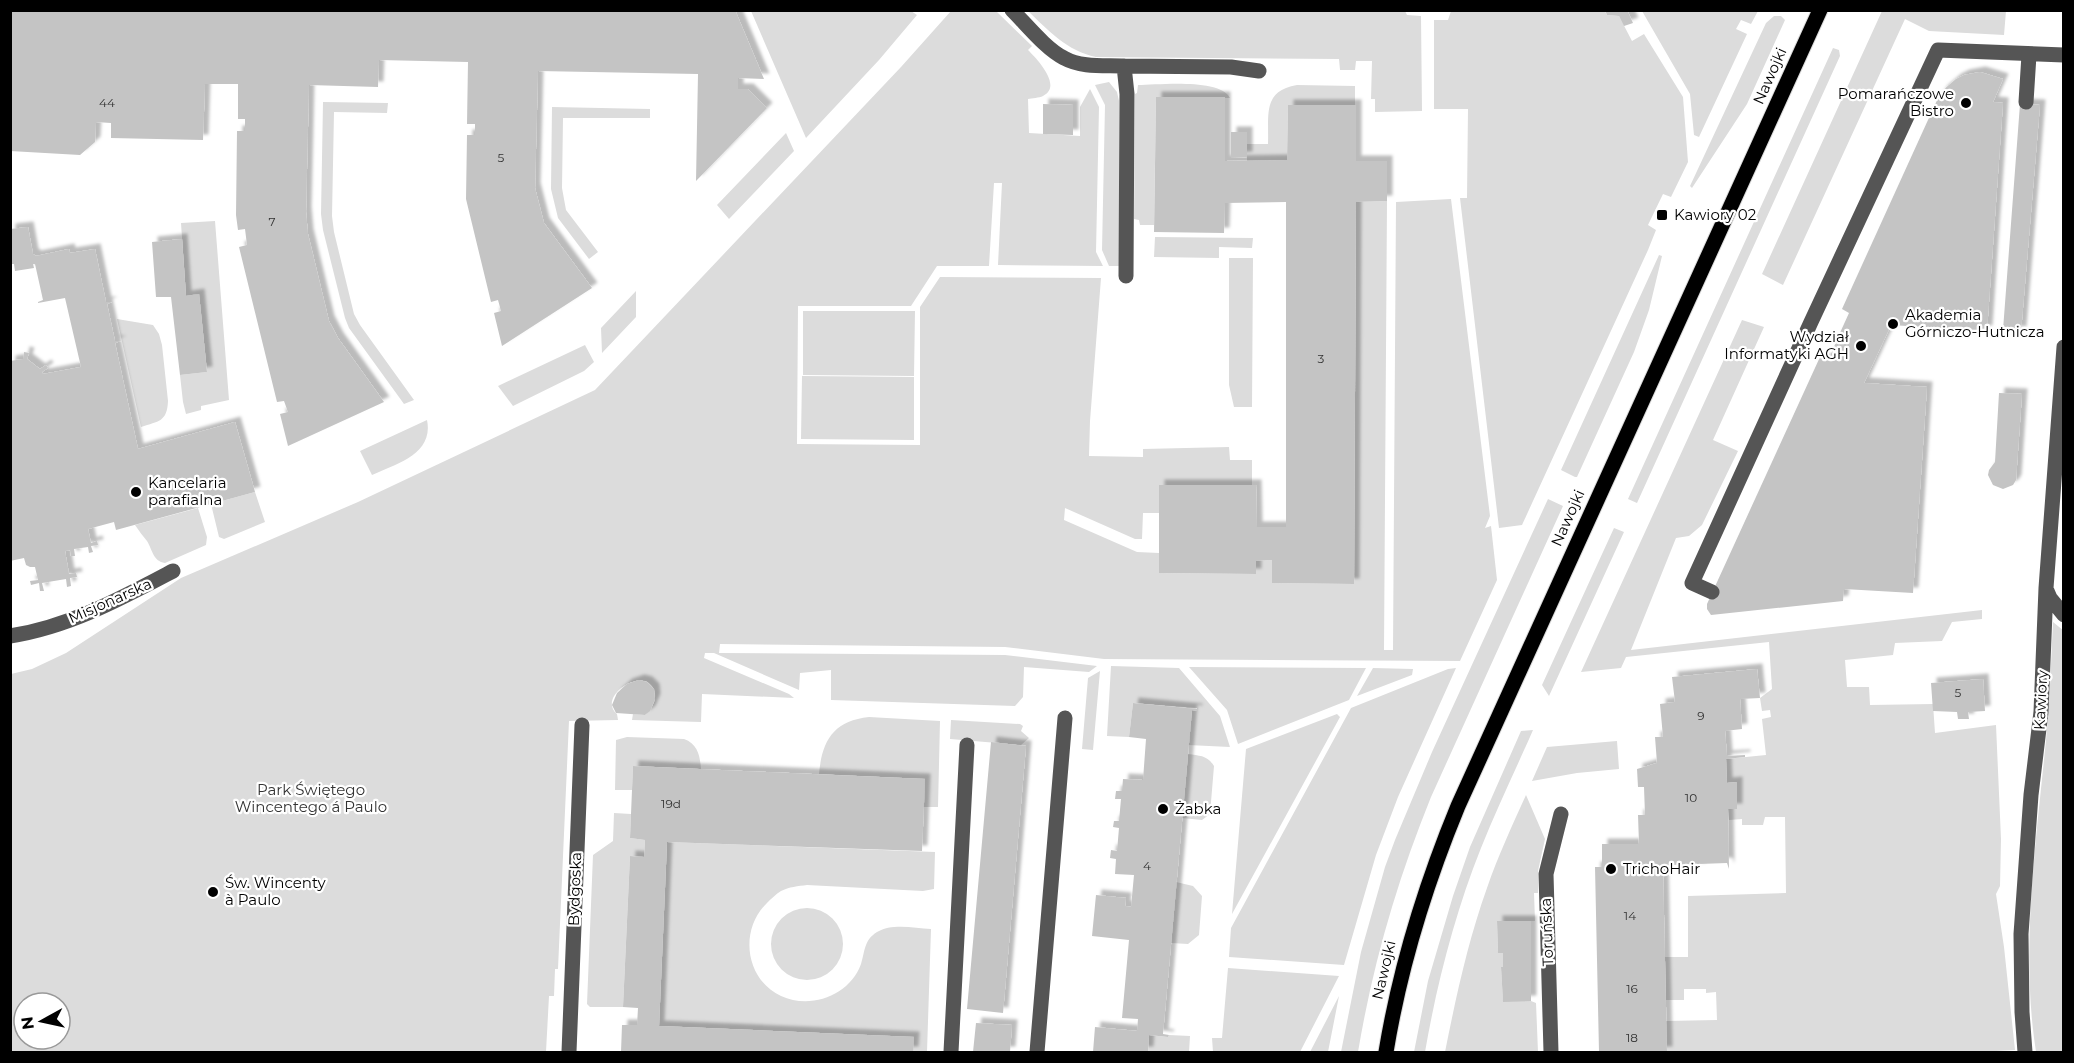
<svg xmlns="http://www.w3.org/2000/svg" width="2074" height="1063" font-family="Montserrat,sans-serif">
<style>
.green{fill:#dcdcdc;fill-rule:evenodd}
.building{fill:#c4c4c4;filter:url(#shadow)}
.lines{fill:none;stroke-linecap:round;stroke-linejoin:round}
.major-casing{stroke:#dbdbdb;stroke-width:17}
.minor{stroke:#555;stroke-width:15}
.major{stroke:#000;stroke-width:15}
.poi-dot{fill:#000;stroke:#fff;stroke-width:2}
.labels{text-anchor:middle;stroke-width:4.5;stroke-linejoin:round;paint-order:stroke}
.number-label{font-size:12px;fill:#313131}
.street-label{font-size:15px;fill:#000;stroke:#fff}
.poi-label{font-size:15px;fill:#000;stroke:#fff;text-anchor:start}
.park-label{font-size:15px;fill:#333;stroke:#fff}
</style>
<defs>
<filter id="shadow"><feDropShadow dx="5.5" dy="-5.5" stdDeviation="1.5" flood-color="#0004"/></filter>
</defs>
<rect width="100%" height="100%" fill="#fff"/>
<!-- green -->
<path class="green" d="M911,11L917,15L879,60L806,138L751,11Z
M951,11H996L1032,46L1028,50C1037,59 1063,86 1043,96C1039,98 1032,98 1028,99L1029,133L1080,136V107L1090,89L1099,107L1096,252L1103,266L998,265L1002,183H994L989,266H937L911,306H798L797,444L920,445V307L940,277L1101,278L1090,421L1089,456L1143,457V449L1229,447L1230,460H1252V486L1159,485V513H1143L1142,539H1135L1065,508L1064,520L1137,552L1159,553V573L1256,574V561L1272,560V583L1354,584L1356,202L1387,201L1384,650H1393L1396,202L1451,199L1490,516L1485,528L1491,526L1497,580L1460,661L1104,659L1005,647L720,644L719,653L1005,655L1097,666L1089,672L1024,667L1023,697L1015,706L831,700V670L800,673L799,690L714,653H705L704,658L789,694L794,698L702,694L701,722L632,720L633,714L645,715C651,710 656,702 655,694C650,661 595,696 617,714L618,720L569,721L558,969H555L554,996H549L546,1052H11V674L32,669L66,653L181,578L358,502L595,390L901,67ZM24,1003H60V1039H24Z
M1028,11H1405L1407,15L1421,16L1422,111L1375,112V99H1371L1372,61H1356L1355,70H1340L1339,59L1096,57C1067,51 1049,31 1028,11Z
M1451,11H1605L1607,15L1619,16L1632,41L1644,34L1683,97L1688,162L1671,197L1663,194L1648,225L1656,230L1648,250L1522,525L1499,528L1460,198H1467L1468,109H1434V20H1448Z
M1642,11H1758L1751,24L1741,20L1736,29L1747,34L1699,137L1694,135L1690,94Z
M1882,11H2006L2004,35L1929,31L1905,19L1783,285L1762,274Z
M1774,16H1781L1785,20L1747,104L1692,188L1690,186L1766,23Z
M1833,48L1839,50L1840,56L1637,503L1628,499Z
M1109,82L1117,92L1119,101V266H1109L1102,250L1105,105L1095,85Z
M1138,85C1158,85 1220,78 1230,98L1156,97L1154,225H1140L1139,220L1134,219L1135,94L1137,93Z
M1297,85L1355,86V105H1288L1287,160L1247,161V144H1268C1269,115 1262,91 1297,85Z
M323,102L388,103L387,113L334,112L332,216L334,232L354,314L360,325L414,400L404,404L349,328L345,318L323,230L321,214Z
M552,107L650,109V118H563L562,188L566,210L598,252L589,259L558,218L551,189Z
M786,133L794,151L729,219L717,205Z
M215,221L229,400L201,406V410L186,414L183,402L180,375L207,372L199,295L186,296L181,223Z
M1155,237L1253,238L1252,248L1219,247V258L1154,257Z
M1659,255L1662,256L1649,310L1634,352L1577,477H1575L1561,470Z
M1229,258H1253L1252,407H1234L1229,385Z
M636,291V317L602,353L601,328Z
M803,311H915L914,376L803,375Z
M117,319L153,325L159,334L162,345L168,401C167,422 159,421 141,427Z
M1742,320L1764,327L1713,440L1738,451L1702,525L1689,536L1676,538L1631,650L1982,610V619L1952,622L1942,641L1895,643L1893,655L1845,660L1847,687H1869L1870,705L1933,704L1935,733L1996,725L2001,839L2000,886L1996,894L2004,947L2015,1050L1977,1052H1667L1666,1021L1717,1020L1716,992L1706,993V989H1684V1000H1666L1665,957H1688V896L1786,893L1785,817H1765L1763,825H1742V819L1729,820L1728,809L1736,782L1727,783L1726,759L1766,755L1762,719L1771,717L1770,710L1762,711L1760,698L1772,689L1769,642L1626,657L1621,668L1581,672Z
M585,345L594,362L584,371L513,406L498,386Z
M802,376L914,377V440L801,439Z
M427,420C434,454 396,464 372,475L360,451Z
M255,492L265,522L224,539L219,537L211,504Z
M1548,499L1563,506L1431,797C1397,881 1373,963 1358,1052H1341L1361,952L1385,867L1395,840L1432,752Z
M198,508L207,537L206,545L165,563C153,561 153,551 147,541C143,536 139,531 135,525Z
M1614,528L1624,532L1549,696L1542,685Z
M2053,622L2064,631V1052H2036C2020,949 2036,843 2046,740C2050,700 2051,661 2053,622Z
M1111,666L1179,668L1220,716L1230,747L1188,745L1192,710L1197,711V708L1133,703L1129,737L1107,736Z
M1189,667L1366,668L1349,700L1238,744L1227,710Z
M1373,668L1413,669L1412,675L1357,696Z
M1456,668L1398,797L1376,855L1344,965L1229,957L1231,928L1351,708L1448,669Z
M1100,671L1093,750L1082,749L1088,678Z
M1337,714L1340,717L1232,914L1246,749Z
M869,717L940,721L938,807H923L924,779L819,774C822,741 833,721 869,717Z
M951,720L1020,724L1023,726L1021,731L1029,738L1021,745L950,739Z
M1533,730C1516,769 1497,808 1481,848C1455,913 1437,983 1425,1052H1414L1428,981L1453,896L1470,847L1521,731Z
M627,737L684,739C698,744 700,756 701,769L633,766L632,790H615L616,740Z
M1617,741L1619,769L1577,773L1532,781L1547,747Z
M1188,754C1200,756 1207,755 1214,766L1210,814L1202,820L1182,818Z
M1526,795L1545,839L1538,871V893H1534L1535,921H1497L1498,953H1503V967H1501L1503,1001H1531L1536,1003L1538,1052H1445C1456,997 1468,941 1487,888C1498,856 1512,826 1526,795Z
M614,813L631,814L630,838L645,840L644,857L630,856L623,1007H590L587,1004L593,855L613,841Z
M667,842L935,852L934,889L923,891L807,885C798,886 789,887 781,891C776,894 771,899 767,903C739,930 745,979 781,996C811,1010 850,995 861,964C865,951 864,940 877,932C892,923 914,928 931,929L927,1052H913V1037L659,1026Z
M1176,882L1193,886L1202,896L1199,935L1188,944L1171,943Z
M771 944a36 36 0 1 1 72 0a36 36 0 1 1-72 0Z
M1228,968L1339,976L1300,1052H1213L1212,1038H1222Z
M1339,996L1328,1052H1310Z
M1149,1035L1168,1037L1169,1035L1190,1036L1189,1052H1148Z"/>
<!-- building -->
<path class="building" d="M10,10H735L764,79L738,78V89H748L767,108L696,181L698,74L538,71L535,188L544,223L592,288L502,346L494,313L501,311L498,300L491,302L466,199L467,135H475V124H467L468,62L379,60L378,87L309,85L306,212L308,234L329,321L338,338L384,402L288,446L280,414L288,412L284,401L277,402L239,247L247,245L245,229L238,230L236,215L237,131H245V119H238V84H205L203,140L111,138V123L96,122L95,142L80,155L10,151Z
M1605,10H1627L1633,23L1624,26L1619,16L1607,15Z
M1980,72L2003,79L1993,102L2003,103L1987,331L1891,325L1864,383L1927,387L1913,593L1844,589L1843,601L1711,615L1707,609V604L1820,357L1828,361L1839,335L1849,313L1842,309L1938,98L1942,91L1956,79L1964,75Z
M1156,97H1225V161L1287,160L1288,105H1356V161H1387V201L1356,202L1354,584L1272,583V560L1256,561V574L1159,573V485H1256L1257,527H1286V202L1225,203L1224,233L1154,232Z
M1043,104L1073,105V135L1043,134Z
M2020,104L2040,105L2021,332L2003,330Z
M1231,132H1247V157L1231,158Z
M28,227L33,254L36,256L69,249L70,253L95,249L106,302H112L107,304L115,341H121L115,343L138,449L235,422L255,492L116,530L114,522L88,529L91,543L97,541L98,545L91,546L93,552L89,553L88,547L74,549L75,556H71L70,550L65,551L69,574L76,573L77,577L70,578L71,586L67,587L66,579L42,583L44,591H40L39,583L31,585L30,581L38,580L35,567H30L26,565L24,558L10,561V361L23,359L24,352L29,353L27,359L40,369L46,365L48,368L42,372L43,374L81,367L65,298L38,303V302L43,300L35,264H33L34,268L15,271L14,264H10V229Z
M182,239L186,296L199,294L207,372L180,375L171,297H156L152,242Z
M1999,393L2022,394L2016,480L2013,485L2003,489L1993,485L1988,475L1989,470L1995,462Z
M1757,669L1760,698L1740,699L1742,729L1725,731L1727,756L1745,755V757L1726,759L1727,783L1737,782V809H1728L1729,869L1727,863L1699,864L1700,868H1697V864L1670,865V869H1663L1667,1052H1599L1595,867H1602V844H1639L1638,815H1645L1644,787H1638L1637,769L1657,763L1655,737H1663L1660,704L1675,702L1672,677Z
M1983,679L1985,711L1968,712L1969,719H1958L1957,712L1933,711L1931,683Z
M639,680L647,682L654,689L655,699L650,711L645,715L616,713L612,705L617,693L627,684Z
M1133,703L1197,709V711L1192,710L1163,1034L1169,1035L1168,1037L1149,1035L1148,1052H1093L1095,1027L1137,1031L1138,1019L1122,1018L1129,940L1092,936L1096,895L1126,898L1125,906L1131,907L1134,875L1115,874L1116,859L1110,858L1111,850L1117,851L1119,828L1113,827L1114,821H1119L1121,799H1115L1116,791H1122L1123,779L1143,780L1146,739L1129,737Z
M991,742L1026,746L1003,1013L967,1009Z
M633,766L925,779L922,851L667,842L659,1026L914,1037L913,1052H621L622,1025H637L638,1008L623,1007L630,856L644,857L645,840L630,838Z
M1497,921H1531V1001L1503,1002L1501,967H1503V953H1498Z
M976,1023L1012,1025L1010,1052H973Z"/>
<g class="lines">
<defs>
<path id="major" d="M1386,1052C1400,967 1425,886 1458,806L1820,10"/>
</defs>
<!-- major casing -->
<use href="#major" class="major-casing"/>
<!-- minor -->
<path class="minor" d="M1012,10C1027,25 1046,49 1064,58C1082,68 1105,65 1124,66L1127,94L1126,276
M1124,66L1231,67L1259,71
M2026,102L2029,55
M2047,591L2050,598L2064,615
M1712,592L1692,583L1811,322L1938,50L2064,55
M10,636C69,627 122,598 173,571
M569,1052L582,725
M951,1052L967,745
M1037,1052L1065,718
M1551,1052L1546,874L1561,814
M2025,1052L2022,1012L2021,934L2031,795L2041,712L2046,588L2064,347"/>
<!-- major -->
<use href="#major" class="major"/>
</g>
<!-- markers -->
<g class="poi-dot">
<circle cx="1966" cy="103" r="6"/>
<rect x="1656" y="209" width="12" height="12" rx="3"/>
<circle cx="1893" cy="324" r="6"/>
<circle cx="1861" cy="346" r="6"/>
<circle cx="136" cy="492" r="6"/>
<circle cx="1163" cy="809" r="6"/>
<circle cx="1611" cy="869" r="6"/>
<circle cx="213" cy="892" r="6"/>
</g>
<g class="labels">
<!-- number labels -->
<g class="number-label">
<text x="107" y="107">44</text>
<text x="501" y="162">5</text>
<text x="272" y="226">7</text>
<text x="1321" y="363">3</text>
<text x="1958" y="697">5</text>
<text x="1701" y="720">9</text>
<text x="1691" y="802">10</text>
<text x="671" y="808">19d</text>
<text x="1147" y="870">4</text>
<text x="1630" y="920">14</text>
<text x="1632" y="993">16</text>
<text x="1632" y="1042">18</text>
</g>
<!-- street labels -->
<g class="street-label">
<text transform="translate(1770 76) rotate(-66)" y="5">Nawojki</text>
<text transform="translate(1568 518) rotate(-66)" y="5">Nawojki</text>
<text transform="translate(110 601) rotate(-24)" y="5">Misjonarska</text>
<text transform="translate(2041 700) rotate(-87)" y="5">Kawiory</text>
<text transform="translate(575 889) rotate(-88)" y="5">Bydgoska</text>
<text transform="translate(1547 932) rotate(-92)" y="5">Toruńska</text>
<text transform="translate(1384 970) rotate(-77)" y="5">Nawojki</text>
</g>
<!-- poi labels -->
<g class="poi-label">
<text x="1954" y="99" text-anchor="end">Pomarańczowe<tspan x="1954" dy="17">Bistro</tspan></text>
<text x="1674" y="220">Kawiory 02</text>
<text x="1905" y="320">Akademia<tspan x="1905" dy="17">Górniczo-Hutnicza</tspan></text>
<text x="1849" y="342" text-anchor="end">Wydział<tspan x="1849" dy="17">Informatyki AGH</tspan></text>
<text x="148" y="488">Kancelaria<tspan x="148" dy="17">parafialna</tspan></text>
<text x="1175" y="814">Żabka</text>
<text x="1623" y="874">TrichoHair</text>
<text x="225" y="888">Św. Wincenty<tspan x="225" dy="17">à Paulo</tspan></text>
</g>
<!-- park labels -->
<g class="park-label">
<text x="311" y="795">Park Świętego<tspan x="311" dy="17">Wincentego á Paulo</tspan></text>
</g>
</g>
<!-- border -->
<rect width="2074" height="1063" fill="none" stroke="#000000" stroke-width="24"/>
<!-- north arrow -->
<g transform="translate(42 1021) rotate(262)"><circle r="28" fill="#ffffff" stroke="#999999" stroke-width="1.5"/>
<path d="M0-4.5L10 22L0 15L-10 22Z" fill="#000000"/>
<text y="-9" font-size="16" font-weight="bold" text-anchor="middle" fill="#000000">N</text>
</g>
</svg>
